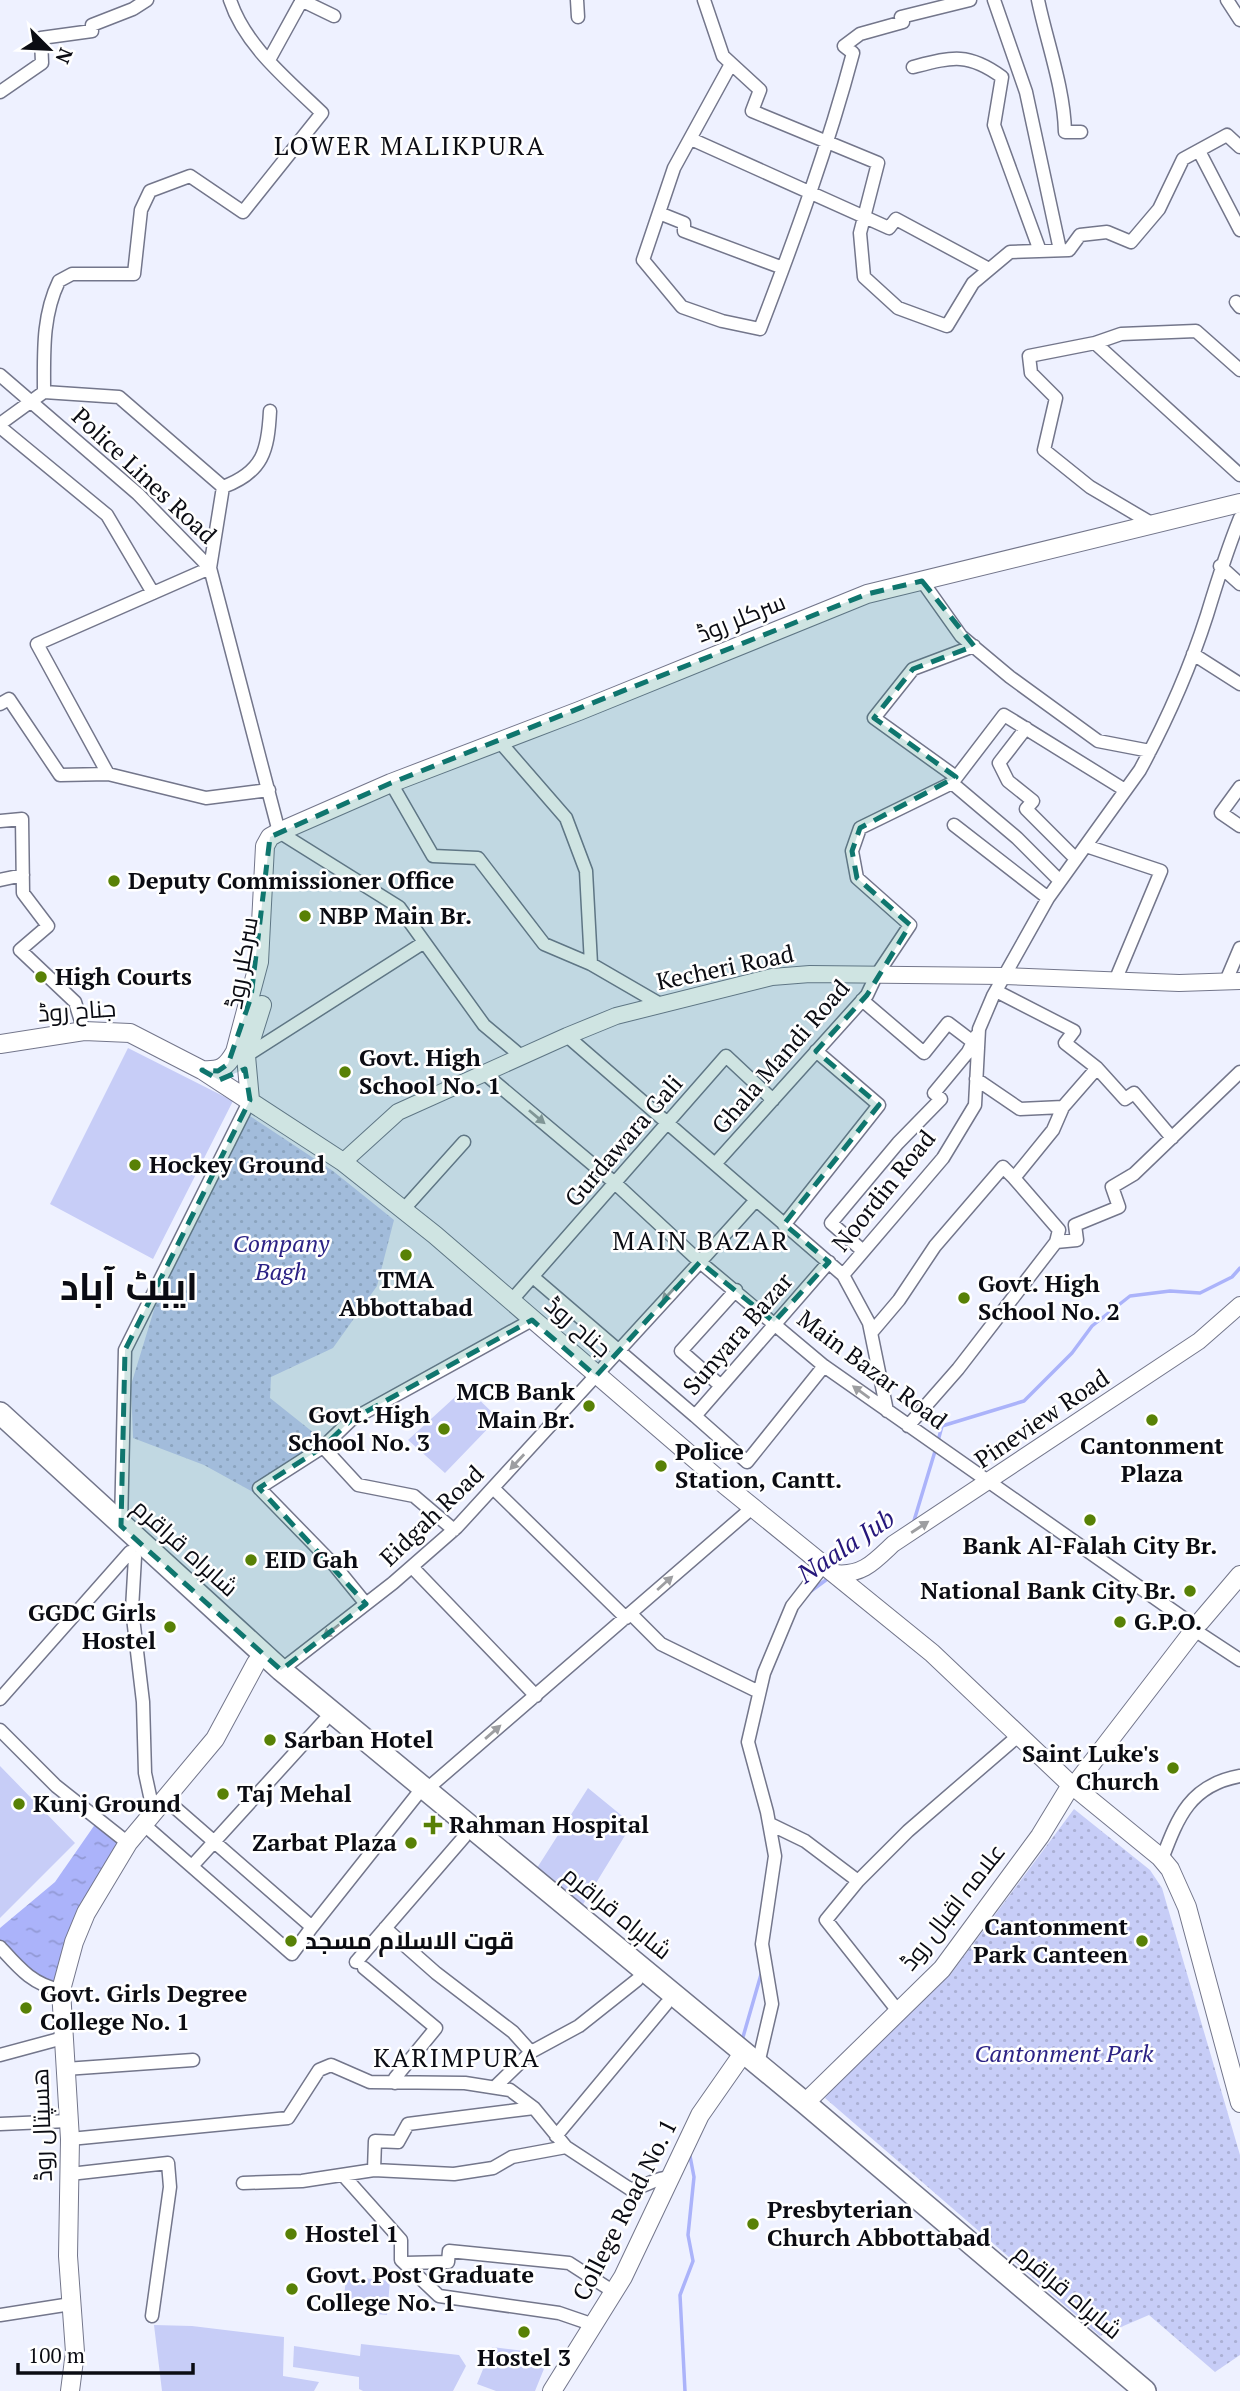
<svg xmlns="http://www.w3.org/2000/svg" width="1240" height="2391" font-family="'PT Serif',Cairo,serif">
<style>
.green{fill:url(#green-dots)}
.pitch{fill:#c7cdf7}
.water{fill:url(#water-ripples)}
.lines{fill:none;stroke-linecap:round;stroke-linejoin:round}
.stream{stroke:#abb3fa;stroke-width:3.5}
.minor-casing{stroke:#73768b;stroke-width:15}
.tertiary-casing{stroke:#73768b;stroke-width:18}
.secondary-casing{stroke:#73768b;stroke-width:20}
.trunk-casing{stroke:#73768b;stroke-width:24}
.minor{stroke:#fff;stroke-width:12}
.tertiary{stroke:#fff;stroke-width:16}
.secondary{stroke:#fff;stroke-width:18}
.trunk{stroke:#fff;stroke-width:21}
.oneway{fill:#9d9ea1}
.marked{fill:#0f766e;fill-opacity:0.2;stroke:#0f766e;stroke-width:5;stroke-dasharray:14 9;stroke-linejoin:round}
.poi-dot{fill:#588106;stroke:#fff;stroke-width:2.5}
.labels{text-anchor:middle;stroke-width:5;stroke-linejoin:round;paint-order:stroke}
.street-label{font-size:24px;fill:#0b0c13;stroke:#fff}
.poi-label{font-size:24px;font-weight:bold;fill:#0b0c13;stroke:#fff;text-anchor:start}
.park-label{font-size:24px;font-style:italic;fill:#2c2285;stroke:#fff}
.neighbourhood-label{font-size:26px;letter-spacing:2px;fill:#0b0c13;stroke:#fff}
.water-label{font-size:26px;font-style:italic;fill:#26177b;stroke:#fff}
.town-label{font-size:38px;font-weight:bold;fill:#0b0c13;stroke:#fff}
</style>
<defs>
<pattern id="green-dots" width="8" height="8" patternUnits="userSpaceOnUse" patternTransform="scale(1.75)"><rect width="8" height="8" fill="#c7cdf7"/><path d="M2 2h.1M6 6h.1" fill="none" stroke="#aaafd3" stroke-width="1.8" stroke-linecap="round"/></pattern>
<pattern id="water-ripples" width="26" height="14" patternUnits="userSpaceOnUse" patternTransform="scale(1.75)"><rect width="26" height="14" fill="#abb3fa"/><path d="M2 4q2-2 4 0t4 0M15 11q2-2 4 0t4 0" fill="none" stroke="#9299d5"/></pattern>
</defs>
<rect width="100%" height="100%" fill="#eef1ff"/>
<!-- green -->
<path class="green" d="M247,1114L333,1171L394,1220L377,1286L333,1348L271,1377L270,1398L324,1441L253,1492L204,1465L133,1438L131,1385L164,1277Z
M1074,1809L1150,1870L1162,1888L1240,2155V2355L1215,2372L1149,2315L1100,2336L825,2098L853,2056L950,1975Z"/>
<!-- pitch -->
<path class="pitch" d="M128,1048L233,1101L153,1259L50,1204Z
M466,1387L498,1418L445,1473L408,1440Z
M0,1766L75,1843L0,1918Z
M588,1788L632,1824L582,1906L537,1868Z
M346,2276L390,2281L387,2315L343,2311Z
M154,2325L192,2326L284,2337L283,2376L319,2382L314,2391H162Z
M361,2344L459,2355L466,2366L453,2391H363L359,2389V2377L293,2367L294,2346L360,2356Z
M492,2347L550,2354L535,2391H496L477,2384Z"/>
<!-- water -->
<path class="water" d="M96,1823L123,1842L60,1986L44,1984L0,1944V1928L55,1882Z"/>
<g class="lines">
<!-- stream -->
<path class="stream" d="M938,1441L942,1426L1024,1401L1072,1353L1092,1326L1130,1296L1170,1291L1200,1293L1232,1277L1240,1268
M913,1524L936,1448
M811,1591L830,1577
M743,2037L762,1971
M685,2391L680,2295L693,2261L688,2235L694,2177L690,2156"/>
<defs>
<path id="minor" d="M301,0L334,16
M577,0L578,17
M704,0L723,56L760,90L752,111L878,163L860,233L864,277L898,308L947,326L973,283L1010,252L1069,250L1080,235L1107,232L1131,242L1159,209L1183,159L1227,135L1240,147
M994,0L1026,92L1060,250
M1038,0C1047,43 1064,88 1065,132H1081
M1227,0L1240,20
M269,60L302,0
M731,64L674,168L643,260L682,307L722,321L760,329C795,238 828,147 853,53L844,46L860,34L903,22L901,17L970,0
M913,67C952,57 968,52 1002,77L994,125L1040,251
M0,92L42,63L41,38L92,31V25L133,9L147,0
M691,139L889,228L896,219L989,269
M1199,151L1240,230
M659,213L684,223V231L783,268
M1236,302L1240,307
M1095,343L1240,475
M0,375L138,494L210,568L279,832L399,907L484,1025L521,1056
M44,392L119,397L223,487
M0,424L44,392C44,353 42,316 59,281L72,274H134L141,210L150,191L190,176L243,212L322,113C288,80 245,46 230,0
M0,427L107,515L153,593
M223,487C263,472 268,451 270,411
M1151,523L1090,487L1044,450L1056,398L1031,373L1029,356L1095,343L1121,334L1196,331L1240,370
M1220,566L1240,584
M922,581L961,636L1010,677L1098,741L1150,751
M1193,654L1240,684
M0,704L9,699L60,775L108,774L206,798L269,790
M1026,728L999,763L1008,781L1033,801L1026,809L1076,859
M500,742L566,818L586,871L591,964L660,1004
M108,774L37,644L210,568L223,487
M956,777L874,718L913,669L974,646
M391,783L433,856L478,858L544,944L591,964
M952,783L1017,838L1060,881
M1240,787L1221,813L1240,826
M0,821L22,819L23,893L48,926L20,950L75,1002L84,1031
M954,825L1048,898
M1086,846L1161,871L1115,981
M0,880L23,875
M1226,981L1240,948
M996,991L1074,1031L1065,1043L1097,1068L1125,1099L1134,1093L1172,1138
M862,1000L924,1053L948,1023L973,1042
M567,1036L843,1275L869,1323L887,1411
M246,1056L423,943
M484,1073L616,1184L700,1262L755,1201
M976,1079L1020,1109L1063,1107L1097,1068
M715,1164L867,995L876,976L910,925L857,878L852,851L860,828L952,783L1004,715L1125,790
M403,1210L464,1142
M784,1225L879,1105L816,1051
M1056,1242L1059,1230L1014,1178L1053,1130L1063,1107
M863,1251L831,1223L898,1143L941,1099L934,1093L968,1052L976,1036
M843,1275L943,1158L975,1105L979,1029L993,996L1048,898L1140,770C1166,722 1190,668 1207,615C1217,582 1227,550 1240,518
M533,1277L695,1416
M511,1301L726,1056L773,1100
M871,1333L899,1300L935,1246L1003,1167L1014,1178
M824,1366L747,1462L695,1416L829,1262
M721,1386L681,1351L736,1290
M908,1426L958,1369L1056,1242L1077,1240L1075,1225L1119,1207L1112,1187L1134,1174L1240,1072
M323,1447L351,1420L532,1320
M493,1488L626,1618
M121,1526L125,1350L250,1100
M135,1557L132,1609L143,1702L145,1773L153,1810
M412,1567L536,1696
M366,1604L335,1566L259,1488L323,1447L358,1485L414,1496L454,1530
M631,1614L661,1644L759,1692
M1199,1633L1240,1660
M281,1670L393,1583L457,1527L700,1262L824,1366L1189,1622
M0,1699L130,1552
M0,1730L56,1786L128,1843
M427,1789L752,1508
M142,1823L292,1954L312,1927L164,1798
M770,1824L805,1841L858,1881L826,1920L898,2011
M1162,1859C1178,1817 1190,1785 1240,1776
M193,1865L324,1721
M858,1881L908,1831L1018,1736
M312,1927L416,1796
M385,1928L436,1973L513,2032L531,2052
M0,1947C19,1968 33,1985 61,1990
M356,1962L464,1837
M364,1968L436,2028L395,2078V2083
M0,2055L63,2038
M758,2064L772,2004L762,1944L775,1856L767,1812L748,1742L764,1673L792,1606L824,1565
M65,2069L193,2060
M495,2087L531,2052L579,2026L637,1980
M0,2124L68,2121
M556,2136L666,2004
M70,2139L288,2118L319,2070L331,2065L370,2082L465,2083L510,2090L534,2108L566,2147
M374,2170L375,2141L398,2142L408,2124L534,2108
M70,2174L168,2163L170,2187L152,2316
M343,2175L401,2240V2260L439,2296L559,2313L594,2325
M243,2183L302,2181L374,2170L454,2174L493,2168L512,2157L566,2147L630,2189C645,2188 653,2178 671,2177
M405,2263L448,2262L449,2251L569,2263L614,2292
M0,2315L71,2304"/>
<path id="tertiary" d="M343,1162L398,1112L567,1036L616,1016L772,977L810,974L1004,976L1179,983L1240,981
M835,1573C862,1576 874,1562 893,1544L1199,1341L1240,1305"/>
<path id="secondary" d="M0,1044L84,1031L130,1033L202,1070L343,1162L435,1235L725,1485L932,1653L1067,1781
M202,1070C220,1071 226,1068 235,1052L259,962L265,846L270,837L279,832L391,783L579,711L867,594L1240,503
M250,1100L246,1056L262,1005
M1200,1622L1240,1575
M1078,1781L1191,1634
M1078,1790L1160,1857L1170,1869L1187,1907L1240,2103
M805,2103L942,1969L1040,1836L1068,1790
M70,2391L75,2352L68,2256L70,2139L61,1990L74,1942L86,1913L128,1843L215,1739L256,1663
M552,2391L623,2277L700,2115L744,2052"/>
<path id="trunk" d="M0,1413L281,1670L805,2103L1145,2391"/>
</defs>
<!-- minor casing -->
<use href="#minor" class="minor-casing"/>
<!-- tertiary casing -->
<use href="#tertiary" class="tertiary-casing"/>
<!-- secondary casing -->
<use href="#secondary" class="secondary-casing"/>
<!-- trunk casing -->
<use href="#trunk" class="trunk-casing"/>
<!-- minor -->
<use href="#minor" class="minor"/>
<!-- tertiary -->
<use href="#tertiary" class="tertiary"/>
<!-- secondary -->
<use href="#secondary" class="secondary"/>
<!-- trunk -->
<use href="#trunk" class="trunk"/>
</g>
<!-- one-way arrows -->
<defs><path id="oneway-solid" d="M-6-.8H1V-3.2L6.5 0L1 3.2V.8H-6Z" transform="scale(1.75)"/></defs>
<g class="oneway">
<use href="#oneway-solid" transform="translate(537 1117) rotate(40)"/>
<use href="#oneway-solid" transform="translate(669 1294) rotate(133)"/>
<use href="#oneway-solid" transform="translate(861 1392) rotate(-144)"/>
<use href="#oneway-solid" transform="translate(517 1462) rotate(133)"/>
<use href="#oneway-solid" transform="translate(920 1527) rotate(-33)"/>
<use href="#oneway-solid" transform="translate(665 1583) rotate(-42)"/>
<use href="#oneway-solid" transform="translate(331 1631) rotate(142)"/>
<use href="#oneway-solid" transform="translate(493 1732) rotate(-41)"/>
</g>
<!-- marked area -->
<path class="marked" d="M922,581L974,646L913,669L874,718L956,777L860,828L852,851L857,878L910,925L867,995L816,1051L879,1105L784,1224L829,1262L774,1322L700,1262L596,1376L532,1320L351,1420L323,1447L259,1488L366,1604L281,1670L121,1526L125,1350L250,1100L245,1069L219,1080L202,1070L218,1071L228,1064L251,997L270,837L391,783L867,594Z"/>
<!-- markers -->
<g class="poi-dot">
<circle cx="114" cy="881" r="7"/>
<circle cx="305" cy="916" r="7"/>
<circle cx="41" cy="977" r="7"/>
<circle cx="345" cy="1072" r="7"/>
<circle cx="135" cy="1165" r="7"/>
<circle cx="406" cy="1255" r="7"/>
<circle cx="964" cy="1298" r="7"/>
<circle cx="589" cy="1406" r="7"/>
<circle cx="1152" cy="1420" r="7"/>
<circle cx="444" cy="1429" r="7"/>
<circle cx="661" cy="1466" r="7"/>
<circle cx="1090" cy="1520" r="7"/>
<circle cx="251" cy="1560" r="7"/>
<circle cx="1190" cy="1591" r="7"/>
<circle cx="1120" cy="1622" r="7"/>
<circle cx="170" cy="1627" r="7"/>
<circle cx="270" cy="1740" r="7"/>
<circle cx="1173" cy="1768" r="7"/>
<circle cx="223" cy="1794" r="7"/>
<circle cx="19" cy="1804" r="7"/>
<path d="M429.5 1814.5h7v7h7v7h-7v7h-7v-7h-7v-7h7z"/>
<circle cx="411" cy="1843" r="7"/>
<circle cx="291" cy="1941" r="7"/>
<circle cx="1142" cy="1941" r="7"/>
<circle cx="26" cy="2008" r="7"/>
<circle cx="753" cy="2224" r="7"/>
<circle cx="291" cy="2234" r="7"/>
<circle cx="292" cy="2289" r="7"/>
<circle cx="524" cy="2332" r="7"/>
</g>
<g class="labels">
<!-- street labels -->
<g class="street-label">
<text transform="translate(144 476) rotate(43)" y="8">Police Lines Road</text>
<text transform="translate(741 618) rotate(-22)" y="8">سرکلر روڈ</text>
<text transform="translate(242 963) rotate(-80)" y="8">سرکلر روڈ</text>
<text transform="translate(725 968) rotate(-12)" y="8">Kecheri Road</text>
<text transform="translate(77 1011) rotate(-4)" y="8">جناح روڈ</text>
<text transform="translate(781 1057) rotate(-49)" y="8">Ghala Mandi Road</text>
<text transform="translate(624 1141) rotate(-49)" y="8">Gurdawara Gali</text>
<text transform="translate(884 1191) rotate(-51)" y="8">Noordin Road</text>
<text transform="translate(578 1327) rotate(41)" y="8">جناح روڈ</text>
<text transform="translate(738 1334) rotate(-49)" y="8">Sunyara Bazar</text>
<text transform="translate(872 1370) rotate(37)" y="8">Main Bazar Road</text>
<text transform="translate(1042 1419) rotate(-34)" y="8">Pineview Road</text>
<text transform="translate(432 1516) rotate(-44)" y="8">Eidgah Road</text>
<text transform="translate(185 1548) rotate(42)" y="8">شاہراہ قراقرم</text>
<text transform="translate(953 1907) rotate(-52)" y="8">علامہ اقبال روڈ</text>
<text transform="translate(617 1913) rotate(39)" y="8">شاہراہ قراقرم</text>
<text transform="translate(42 2125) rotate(-92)" y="8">ھسپتال روڈ</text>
<text transform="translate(625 2210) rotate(-63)" y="8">College Road No. 1</text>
<text transform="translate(1068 2292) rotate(40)" y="8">شاہراہ قراقرم</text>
</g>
<!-- poi labels -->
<g class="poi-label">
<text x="128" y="889">Deputy Commissioner Office</text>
<text x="319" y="924">NBP Main Br.</text>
<text x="55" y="985">High Courts</text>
<text x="359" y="1066">Govt. High<tspan x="359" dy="28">School No. 1</tspan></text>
<text x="149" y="1173">Hockey Ground</text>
<text x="406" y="1288" text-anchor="middle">TMA<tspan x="406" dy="28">Abbottabad</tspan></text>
<text x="978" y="1292">Govt. High<tspan x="978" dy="28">School No. 2</tspan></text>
<text x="575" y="1400" text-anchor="end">MCB Bank<tspan x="575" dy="28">Main Br.</tspan></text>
<text x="430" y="1423" text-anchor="end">Govt. High<tspan x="430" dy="28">School No. 3</tspan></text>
<text x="1152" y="1454" text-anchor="middle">Cantonment<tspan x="1152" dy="28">Plaza</tspan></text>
<text x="675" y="1460">Police<tspan x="675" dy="28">Station, Cantt.</tspan></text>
<text x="1090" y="1554" text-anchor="middle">Bank Al-Falah City Br.</text>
<text x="265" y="1568">EID Gah</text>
<text x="1176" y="1599" text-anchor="end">National Bank City Br.</text>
<text x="156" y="1621" text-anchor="end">GGDC Girls<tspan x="156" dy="28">Hostel</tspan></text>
<text x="1134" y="1630">G.P.O.</text>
<text x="284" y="1748">Sarban Hotel</text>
<text x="1159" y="1762" text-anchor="end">Saint Luke's<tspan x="1159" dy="28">Church</tspan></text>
<text x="237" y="1802">Taj Mehal</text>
<text x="33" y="1812">Kunj Ground</text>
<text x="449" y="1833">Rahman Hospital</text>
<text x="397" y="1851" text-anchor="end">Zarbat Plaza</text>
<text x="1128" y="1935" text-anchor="end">Cantonment<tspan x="1128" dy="28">Park Canteen</tspan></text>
<text x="305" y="1949">قوت الاسلام مسجد</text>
<text x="40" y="2002">Govt. Girls Degree<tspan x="40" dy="28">College No. 1</tspan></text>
<text x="767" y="2218">Presbyterian<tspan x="767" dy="28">Church Abbottabad</tspan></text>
<text x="305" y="2242">Hostel 1</text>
<text x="306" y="2283">Govt. Post Graduate<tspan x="306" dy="28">College No. 1</tspan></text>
<text x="524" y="2366" text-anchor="middle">Hostel 3</text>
</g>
<!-- park labels -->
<g class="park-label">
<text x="281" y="1252">Company<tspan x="281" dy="28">Bagh</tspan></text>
<text x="1064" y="2062">Cantonment Park</text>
</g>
<!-- neighbourhood labels -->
<g class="neighbourhood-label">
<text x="410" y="155">LOWER MALIKPURA</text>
<text x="701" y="1250">MAIN BAZAR</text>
<text x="457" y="2067">KARIMPURA</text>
</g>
<!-- water labels -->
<g class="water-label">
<text transform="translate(846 1546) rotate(-34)" y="9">Naala Jub</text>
</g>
<!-- town labels -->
<g class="town-label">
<text x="129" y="1300">ایبٹ آباد</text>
</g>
</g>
<!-- north arrow -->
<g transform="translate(49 49) rotate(114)" stroke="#ffffff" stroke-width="5" paint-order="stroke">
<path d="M0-5L12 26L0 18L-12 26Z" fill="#0b0c13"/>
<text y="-10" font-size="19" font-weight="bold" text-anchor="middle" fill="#0b0c13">N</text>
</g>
<!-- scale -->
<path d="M18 2363v10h175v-10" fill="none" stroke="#0b0c13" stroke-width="3.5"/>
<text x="28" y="2363" font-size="21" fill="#0b0c13" stroke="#ffffff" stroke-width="5" paint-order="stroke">100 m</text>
</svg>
